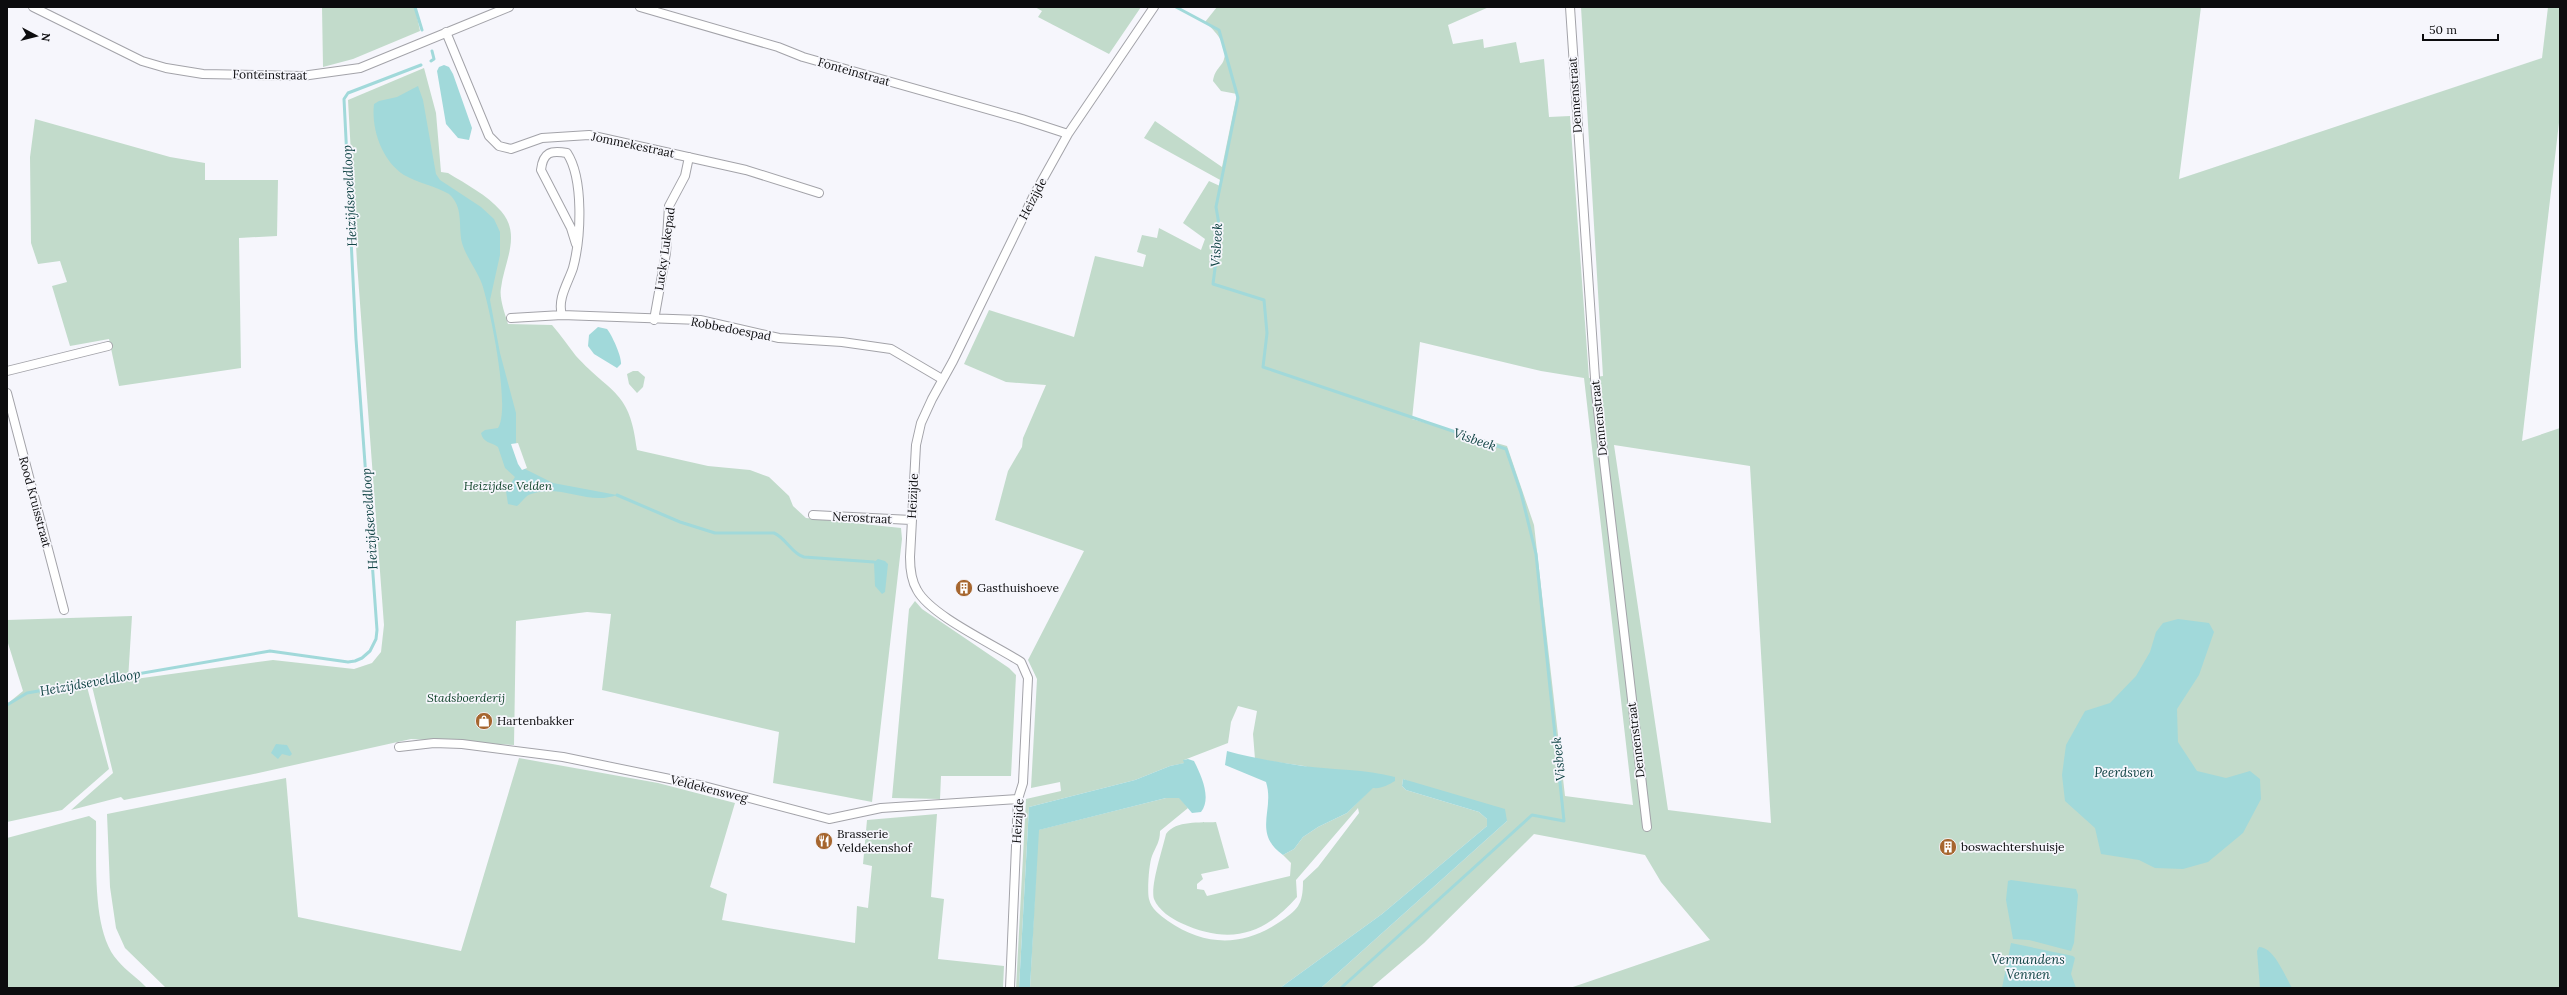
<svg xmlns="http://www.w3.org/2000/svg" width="2567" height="995" font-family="Lora,serif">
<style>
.green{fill:#c2dbcb;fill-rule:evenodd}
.water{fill:#a1d9da}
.pier{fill:#f6f6fc}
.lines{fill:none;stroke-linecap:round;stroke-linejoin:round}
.stream{stroke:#a1d9da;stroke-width:3}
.minor-casing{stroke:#a3a3a9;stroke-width:10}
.minor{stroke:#fff;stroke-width:8}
.labels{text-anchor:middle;stroke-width:3.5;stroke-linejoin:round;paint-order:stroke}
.street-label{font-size:12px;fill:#0c0c0e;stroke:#f6f6fc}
.park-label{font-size:12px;font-style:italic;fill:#11442b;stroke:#f6f6fc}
.poi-label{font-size:12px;fill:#0c0c0e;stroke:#f6f6fc;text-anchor:start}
.water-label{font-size:13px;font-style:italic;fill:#114445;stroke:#f6f6fc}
</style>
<rect width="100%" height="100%" fill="#f6f6fc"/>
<!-- green -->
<path class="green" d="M322,7H415L420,31L353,59L323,67Z
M1035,7H1141L1109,54L1038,17L1042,11Z
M1217,7H1489L1448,25L1453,44L1483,39L1484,48L1516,42L1520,63L1544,59L1549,117L1570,116L1589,378L1603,376L1581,7H2201L2179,179L2542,58L2548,7H2560V114L2522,441L2560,428V988H1570L1710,940L1661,882L1645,855L1534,834L1424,943L1371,988H1321L1507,821L1403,779L1402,786L1406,790L1479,812L1487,819V826L1382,914L1280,988H1030L1038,830L1166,798L1179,797L1188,808L1160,831C1160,842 1156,846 1152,856C1149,863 1147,892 1149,899C1151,909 1160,915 1168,921C1204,946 1242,947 1278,923C1298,910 1303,905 1303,881L1318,867L1359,813L1358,808L1296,880L1297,897C1263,936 1229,945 1181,923C1172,919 1158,910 1154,899C1150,886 1163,848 1166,834C1176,820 1200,823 1216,822L1229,868L1201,874L1203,879L1197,884V889L1204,890L1207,896L1290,876L1291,863L1283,855L1294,849L1303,837L1318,827L1347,813L1373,787L1304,766L1255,759L1253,734L1257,711L1238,706L1231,722L1228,743L1184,760L1185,763L1170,766L1135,780L1029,807L1019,988H1016L1026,799L1061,791L1060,782L1031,788L1037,679L1028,660L1084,551L995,520L1008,471L1022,447L1023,438L1046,385L1006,382L964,364L989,310L1074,337L1095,256L1143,267L1146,255L1137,252L1142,235L1157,238L1159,228L1201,250L1205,239L1183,223L1209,181L1220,186L1222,181L1144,138L1155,121L1222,167L1237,94L1221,91L1213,81C1215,68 1222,67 1224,59C1229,45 1214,30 1205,22ZM1420,342L1541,371L1584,378L1633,805L1565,796L1534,525L1507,446L1412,419ZM1614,445L1750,466L1771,823L1668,810Z
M424,68L436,113L441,172L448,173C466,184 487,195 501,211C522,235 504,262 501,288C499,298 505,314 508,324L552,325C561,335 568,346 576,356C612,395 630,390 637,450L708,466L750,470L769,477L789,496L793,506L806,518L901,528L902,539L872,802L773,783L779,732L602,690L611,614L587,612L516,621L514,745L411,739L249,775L124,800L121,797L71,810L113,773L91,682L86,683L109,769L62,810L7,822V704L23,691L7,640V620L132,616L128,680L273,660L354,669L372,663L381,652L384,625L357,263L348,100Z
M35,119L170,157L205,163V180H278L277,236L239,238L241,368L119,386L109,339L70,346L52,286L67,282L60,261L38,264L31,243L30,157Z
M633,371H638L645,377L643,387L637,393L629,384L627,374Z
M915,601L922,609L1009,668L1016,675L1011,776H941L940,799L892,798L909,609Z
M519,758L658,783L735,803L710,887L727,894L722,920L855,943L857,906L868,908L872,866L863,864L867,820L937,814L931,897L944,899L938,959L1004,966L1003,988H166L125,948L116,928L110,887L107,814L286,778L298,917L461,951Z
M89,816L96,821C97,859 91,932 118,961C126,971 138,978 147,988H7V838Z"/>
<!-- water -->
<path class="water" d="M444,65L449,67L453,74L472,128L469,140L458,138L446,124L437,71L439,67Z
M418,86L423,100L436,174L440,180L481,207L494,219L500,232V255L490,300L500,353L516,413V443L525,469L553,483L617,495C588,506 560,483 531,494C526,495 522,502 517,506L508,504L506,491L515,477L505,468L498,447C491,442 483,443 481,433L485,430L498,428C511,409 490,308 482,284C477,270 466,257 462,243C458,226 464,207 449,194C435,186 418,183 404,175C382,161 371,129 374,104L379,101L397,97Z
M598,327L607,329C612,335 622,357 621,364L617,368L594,354L588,346L589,335Z
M878,559L885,561L888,564L885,592L882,594L875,586L874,562Z
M2178,619L2209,623L2214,632L2199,675L2177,709L2178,742L2197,771L2226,778L2250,771L2260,779L2261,799L2243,833L2208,862L2183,869L2155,868L2139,860L2101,854L2095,828L2065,801L2062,775L2066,745L2085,711L2110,703L2136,676L2150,652L2156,632L2163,623Z
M276,744L287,745L292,754L290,756L282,754L278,759L271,753Z
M1227,751C1252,758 1278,762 1303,766C1334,770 1365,769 1395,777V781C1388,785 1381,789 1373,788L1347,813L1318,827L1303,837L1294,849L1283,855C1252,833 1275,810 1266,782L1225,765Z
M1188,759L1194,761C1201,775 1212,798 1201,812L1192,813L1179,798H1166L1039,830L1030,988H1019L1029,807L1135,780L1170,766L1184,763L1183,760Z
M1403,779L1505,809L1507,821L1321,988H1280L1382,914L1487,826V819L1479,812L1406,790L1402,786Z
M2011,880L2076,889L2078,895L2074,943L2071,951L2029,940L2013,939L2006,900L2008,881Z
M2011,943L2073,956L2075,958L2071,974L2076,988H2002Z
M2259,947C2274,947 2285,976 2292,988H2260L2257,951Z"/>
<!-- pier -->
<path class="pier" d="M518,443L527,468L522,470L518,464L511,444Z"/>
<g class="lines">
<!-- stream -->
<path class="stream" d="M415,7L422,30
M1176,7L1219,30L1238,98L1218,197L1216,207L1220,230L1213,284L1264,300L1267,333L1263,367L1506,449L1521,493L1536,554L1564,821L1532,815L1341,988
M431,61L434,59L432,51
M617,495L680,522L715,533H774C786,538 792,554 804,557L874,562
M7,705L27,693L270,651L348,662L355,661L362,658L370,651L376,639L377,630L356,339L344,99L348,93L421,65"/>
<defs>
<path id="minor" d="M33,7L142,61L166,68L203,74L302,76L360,68L509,7
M640,7L778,47L803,57L1022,119L1068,134
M1570,7L1596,393L1647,827
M446,32L489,136L499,146L511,149L542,138L589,135L746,170L819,193
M562,315C557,299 568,283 573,268C581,238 584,179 567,153C551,150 543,152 541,170L571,228L576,244
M511,318L562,315L700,320L779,338L842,342L891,349L942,379
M654,320L666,253L669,206L685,176L689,157
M7,371L108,346
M7,393L64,610
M813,515L911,520
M399,747L434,743L462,744L563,757L704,786L829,819L881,808L1018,799
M1010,988L1018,799L1023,783L1028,678L1021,662C995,645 931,616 917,590C911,580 910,568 910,557L916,445L921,423L932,399L953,361L1034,195L1068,134L1154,7"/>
</defs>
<!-- minor casing -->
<use href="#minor" class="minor-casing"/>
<!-- minor -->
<use href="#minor" class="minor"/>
</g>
<!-- icons -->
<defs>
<symbol id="building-disc" viewBox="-11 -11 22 22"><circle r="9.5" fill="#a6662f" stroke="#f6f6fc"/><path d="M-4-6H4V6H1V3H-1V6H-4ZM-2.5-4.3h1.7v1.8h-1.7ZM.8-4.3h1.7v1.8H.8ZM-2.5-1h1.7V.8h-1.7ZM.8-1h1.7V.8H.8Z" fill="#fff"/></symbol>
<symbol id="shop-disc" viewBox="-11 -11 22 22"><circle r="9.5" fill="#a6662f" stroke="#f6f6fc"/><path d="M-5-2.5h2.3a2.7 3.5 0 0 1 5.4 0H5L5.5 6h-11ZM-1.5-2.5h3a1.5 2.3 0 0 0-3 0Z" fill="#fff"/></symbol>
<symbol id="restaurant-disc" viewBox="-11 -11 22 22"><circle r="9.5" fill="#a6662f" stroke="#f6f6fc"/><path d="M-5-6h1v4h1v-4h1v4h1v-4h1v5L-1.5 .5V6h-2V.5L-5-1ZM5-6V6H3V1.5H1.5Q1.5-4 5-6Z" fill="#fff"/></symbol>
</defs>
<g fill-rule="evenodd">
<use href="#building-disc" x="954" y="578" width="20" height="20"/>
<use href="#shop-disc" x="474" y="711" width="20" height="20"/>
<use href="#restaurant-disc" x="814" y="831" width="20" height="20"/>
<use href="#building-disc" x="1938" y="837" width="20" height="20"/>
</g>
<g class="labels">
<!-- street labels -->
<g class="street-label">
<text transform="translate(854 72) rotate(16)" y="4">Fonteinstraat</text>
<text transform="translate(270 75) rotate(1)" y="4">Fonteinstraat</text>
<text transform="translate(1575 95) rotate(-94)" y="4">Dennenstraat</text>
<text transform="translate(633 145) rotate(12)" y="4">Jommekestraat</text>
<text transform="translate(1033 199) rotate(-62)" y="4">Heizijde</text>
<text transform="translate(665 249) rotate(-82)" y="4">Lucky Lukepad</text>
<text transform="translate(731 329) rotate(11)" y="4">Robbedoespad</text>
<text transform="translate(1599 418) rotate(-96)" y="4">Dennenstraat</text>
<text transform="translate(913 496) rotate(-87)" y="4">Heizijde</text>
<text transform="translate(35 502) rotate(75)" y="4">Rood Kruisstraat</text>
<text transform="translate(862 518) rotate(3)" y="4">Nerostraat</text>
<text transform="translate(1636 740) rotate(-97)" y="4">Dennenstraat</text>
<text transform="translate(709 789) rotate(14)" y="4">Veldekensweg</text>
<text transform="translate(1018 821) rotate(-86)" y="4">Heizijde</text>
</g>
<!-- park labels -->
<g class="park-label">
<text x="508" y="490">Heizijdse Velden</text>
<text x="466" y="702">Stadsboerderij</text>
</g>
<!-- poi labels -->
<g class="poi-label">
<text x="977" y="592">Gasthuishoeve</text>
<text x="497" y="725">Hartenbakker</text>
<text x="837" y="838">Brasserie<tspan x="837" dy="14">Veldekenshof</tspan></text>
<text x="1961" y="851">boswachtershuisje</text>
</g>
<!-- water labels -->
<g class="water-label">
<text transform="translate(349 196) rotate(-93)" y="5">Heizijdseveldloop</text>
<text transform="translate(1216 245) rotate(-87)" y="5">Visbeek</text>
<text transform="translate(1475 439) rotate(19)" y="5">Visbeek</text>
<text transform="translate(369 519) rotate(-94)" y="5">Heizijdseveldloop</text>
<text transform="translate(90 682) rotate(-10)" y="5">Heizijdseveldloop</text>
<text transform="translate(1558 759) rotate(-96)" y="5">Visbeek</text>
<text x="2124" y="777">Peerdsven</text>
<text x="2028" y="964">Vermandens<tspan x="2028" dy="15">Vennen</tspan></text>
</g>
</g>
<!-- border -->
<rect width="2567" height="995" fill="none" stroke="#0c0c0e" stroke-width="16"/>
<!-- north arrow -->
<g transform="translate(36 36) rotate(97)" stroke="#f6f6fc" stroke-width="3" paint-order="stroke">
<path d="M0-3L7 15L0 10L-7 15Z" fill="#0c0c0e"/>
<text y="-6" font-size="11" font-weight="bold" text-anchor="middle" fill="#0c0c0e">N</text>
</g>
<!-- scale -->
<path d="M2423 34v6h75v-6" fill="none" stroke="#0c0c0e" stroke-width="2"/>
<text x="2429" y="34" font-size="12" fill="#0c0c0e" stroke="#f6f6fc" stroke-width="3" paint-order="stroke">50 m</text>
</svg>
